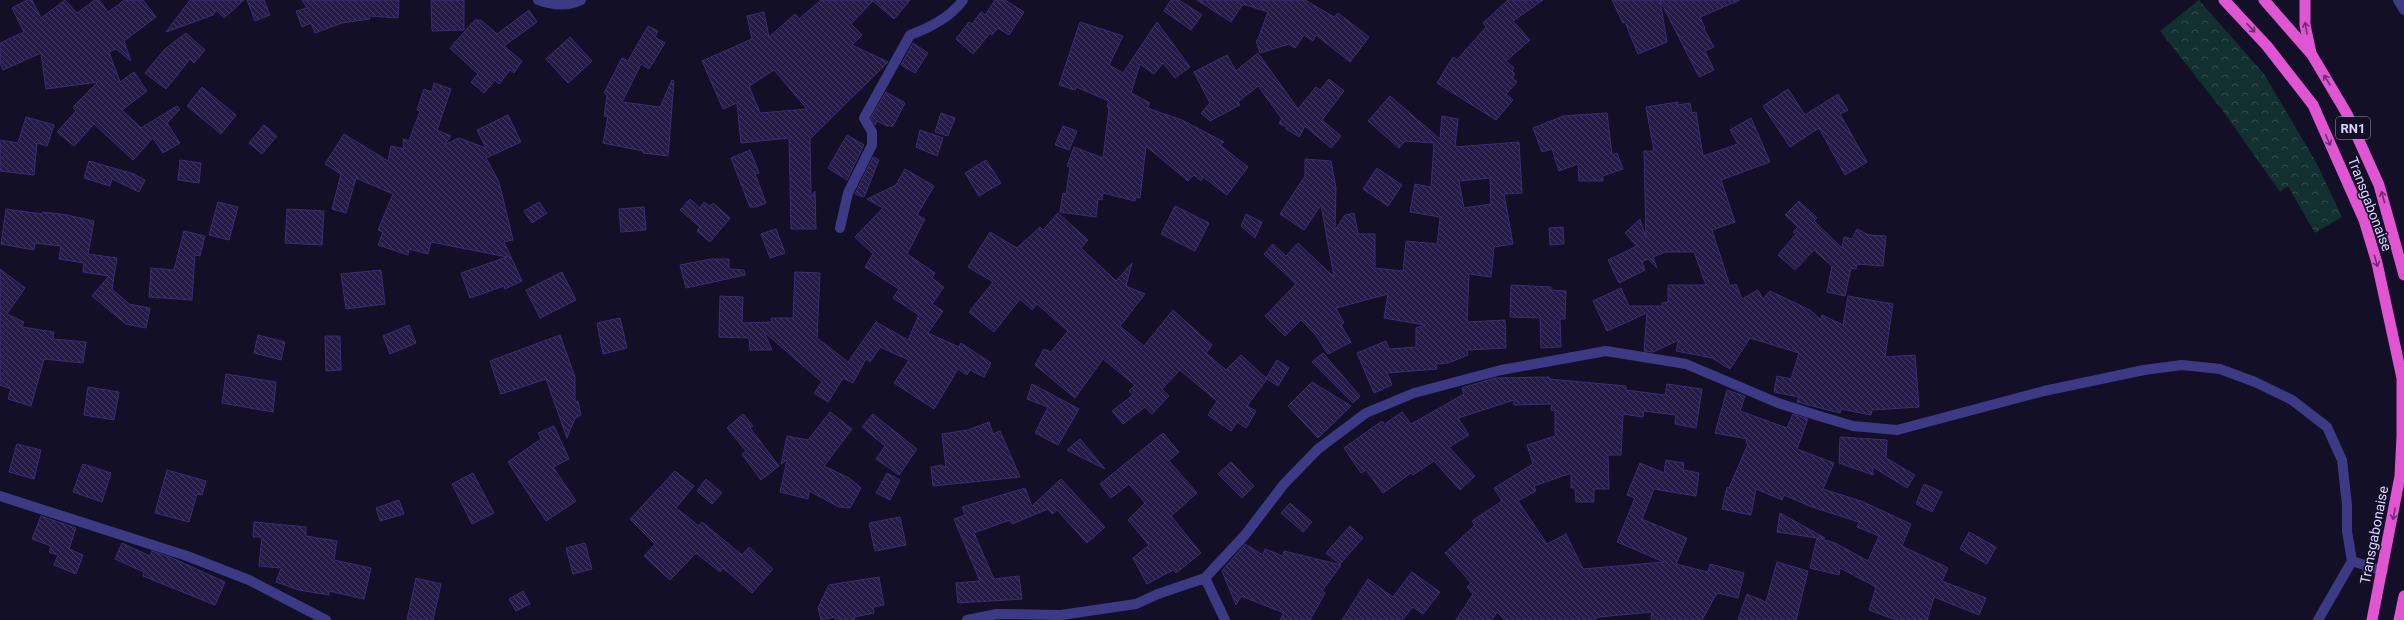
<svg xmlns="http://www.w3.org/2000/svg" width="2404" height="620" font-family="Roboto,sans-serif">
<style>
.park{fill:url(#park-crowns)}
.building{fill:url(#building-back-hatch);stroke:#3b2d73;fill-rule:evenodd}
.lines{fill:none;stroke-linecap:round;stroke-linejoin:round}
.minor{stroke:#3d3a85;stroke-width:10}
.trunk{stroke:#e055d1;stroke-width:11}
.oneway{stroke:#6f2e73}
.labels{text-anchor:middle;stroke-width:3.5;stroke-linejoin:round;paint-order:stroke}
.shield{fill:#130f26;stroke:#9e99be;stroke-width:1}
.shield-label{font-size:13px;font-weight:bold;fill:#d9d4ff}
.street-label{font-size:14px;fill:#d9d4ff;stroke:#130f26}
</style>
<defs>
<pattern id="park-crowns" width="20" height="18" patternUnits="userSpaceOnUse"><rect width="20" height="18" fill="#12302f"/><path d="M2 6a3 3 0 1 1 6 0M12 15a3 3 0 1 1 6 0" fill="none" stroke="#344d4e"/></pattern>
<pattern id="building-back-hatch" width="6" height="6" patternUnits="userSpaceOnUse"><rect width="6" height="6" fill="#241b47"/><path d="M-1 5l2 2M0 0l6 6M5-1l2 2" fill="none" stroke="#433b63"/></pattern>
</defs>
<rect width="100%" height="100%" fill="#130f26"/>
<!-- park -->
<path class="park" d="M2199,0L2264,74L2317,164L2342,217L2315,233L2288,186L2280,192L2223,111L2160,31Z"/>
<!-- building -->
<path class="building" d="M27,0H32L41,18L65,0L77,13L95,0H99L108,12L125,0H143L156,17L124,41L131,61L116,49L109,52L120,82L134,72L147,91L122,110L141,128L177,106L180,109L167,123L180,143L163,153L153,138L133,160L94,124L74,146L57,132L76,111L73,107L98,82L46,89L41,53L3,70L0,63V43L24,32L12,8Z
M190,0H244L224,18L216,10L213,15L166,32Z
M247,0H264L270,15L255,21Z
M302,0H399L398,18L369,16L370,19L342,23L315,33L311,23L302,27L296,11L307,8Z
M431,0H464V30L432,31Z
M821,0H910L894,19L873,1L851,24L862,35L852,45L888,62L810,139L811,197L815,191L816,229H791L789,138L741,143L737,103L723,109L702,61L752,39L747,16L764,12L769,37L795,14L799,19ZM774,70L807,109L760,113L749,86Z
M995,0H1005L1024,12L1009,35L998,28L992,35L990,33L973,54L956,39L969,22L972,24L981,12L985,15Z
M1171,0H1179L1202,15L1191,30L1164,11Z
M1197,0H1305L1334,17L1338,13L1369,37L1350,62L1316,35L1313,41L1304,35L1295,48L1289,44L1260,53L1256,41L1258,39L1268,12L1243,4L1231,22Z
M1508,0H1543L1513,21L1530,40L1506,61L1514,68L1512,71L1515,74L1512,78L1517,82L1506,94L1513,100L1496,120L1437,83L1453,57L1457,60L1486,27L1483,23Z
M1612,0H1660L1667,42L1638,54L1625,22L1623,23Z
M1660,0H1740L1700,17L1705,28L1704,29L1714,47L1705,51L1714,70L1699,77Z
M529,10L537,22L504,46L522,61L514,73L510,70L499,84L495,80L484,93L471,82L478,74L450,48L475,20H481L497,34Z
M1080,22L1123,36L1109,65L1123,73L1157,22L1190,67L1175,78L1163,63L1154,74L1140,64L1131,93L1150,103L1147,108L1182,120L1224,142L1220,145L1248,167L1227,195L1203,177L1201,181L1194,175L1188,181L1146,146L1140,198L1136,197L1135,201L1103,193L1102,200L1098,199L1096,217L1060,212L1063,193L1066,194L1070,167L1067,166L1074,147L1103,158L1109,108L1107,107L1109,101L1076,87L1075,90L1059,85Z
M648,26L658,31L655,37L665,43L649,69L641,64L622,102L660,107L672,80L674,81L668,156L643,153V151L603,143L608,117L604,116L607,95L604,93L622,58L628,61Z
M186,33L205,50L194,63L190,59L166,89L145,73L165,49Z
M570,37L592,61L568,83L546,59Z
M913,43L928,53L915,73L901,65Z
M1258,53L1298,109L1316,87L1320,90L1329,79L1344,91L1322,120L1341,136L1331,148L1305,126L1299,137L1286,129V127L1279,123L1282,119L1258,86L1238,102L1240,105L1210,121L1201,113L1210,103L1194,72L1227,55L1236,71Z
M434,83L451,89L437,130L451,136L444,145L459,138L486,148L477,130L508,115L521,142L486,158L499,182L513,240L504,242L522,281L505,289L504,286L470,298L461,273L507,257L431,242L428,254L409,249L408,255L378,245L383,232L378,230L393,194L356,178L346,213L332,209L341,174L325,164L344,134L388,161L391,146L404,149L403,139L409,141L420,111L417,110L424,89L432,92Z
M202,87L236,115L221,134L187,106Z
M1788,89L1805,115L1838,94L1848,110L1840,114L1867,162L1845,175L1819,128L1790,147L1763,106Z
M886,92L905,103L893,126H887L877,121L875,125L871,118Z
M1390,96L1440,139L1442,116L1458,119L1455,147L1519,142L1522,193L1504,194L1513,244L1494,247L1491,277L1469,274L1467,322L1505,320L1506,348L1467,350L1468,355L1448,363L1436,364L1437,369L1387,373L1392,385L1374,393L1357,353L1386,341L1389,349L1416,347V328L1425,325L1384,318L1388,294L1336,308L1344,323L1341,325L1351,342L1328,354L1315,334L1301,320L1285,336L1265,316L1296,284L1264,254L1273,244L1286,256L1298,243L1334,277L1321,205L1304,230L1280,214L1305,176V159L1331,161L1336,188L1335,230L1345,215L1354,213L1358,234H1375V268L1403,271L1406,241L1437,244L1440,217L1410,212L1415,184L1431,187L1434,143L1405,141L1399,148L1368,121ZM1490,178L1491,204L1464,208L1459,181Z
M1678,102V105L1690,103L1692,113L1696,112L1703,156L1738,144L1730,130L1751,118L1770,162L1721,180L1735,222L1712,230L1730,286L1736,284L1742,299L1758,290L1763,299L1770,291L1810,310L1821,320L1822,315L1843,325L1848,296L1893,304L1885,357L1915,355L1919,407L1872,410L1871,415L1841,409L1840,413L1797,402L1799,397L1774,392L1777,376L1791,379L1799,353L1750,338L1730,369L1712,358L1676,351L1679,340L1653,352L1644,351L1647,313L1607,331L1593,301L1621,288L1629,306H1662V303L1668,302V285H1706L1694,252H1665L1653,257L1657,268L1648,259L1642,262L1645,270L1619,283L1608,260L1637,246L1625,233L1640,219L1646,238L1644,151H1654L1646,107Z
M941,113L955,118L948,136L935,132Z
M1607,113L1612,155L1617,153L1623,169L1603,176V181H1579L1578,164L1559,171L1552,149L1542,152L1533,128L1563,116Z
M26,117L54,125L47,146L37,143L34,175L0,171V140L18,143Z
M264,125L277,136L262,154L249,143Z
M1063,126L1077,131L1069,150L1055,145Z
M920,130L943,138L937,156L916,147Z
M847,135L864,145L847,180L828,168Z
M750,150L759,173L755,174L766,203L756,207H750L731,158Z
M873,157L879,160L864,197L855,194Z
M180,160L201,163L199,183L178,180Z
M986,160L1001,183L979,196L965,173Z
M89,161L134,174L145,180L139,192L112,179L110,186L84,178Z
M1377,168L1402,185L1388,206L1363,189Z
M905,169L934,186L917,215L925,219L907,254L935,273L932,278L944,287L932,304L943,311L928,333L959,347L961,343L991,363L984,377L970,370L967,375L958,369L934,409L894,383L909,360L880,347L870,362L866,359L853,383L843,378L828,402L814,393L822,382L764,332L772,350H750L749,338L719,337L720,296L743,297L742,323L772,322L771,318H793L795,272L820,273L817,338L848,362L876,322L908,340L919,315L893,298L899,289L865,267L873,254L855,237L883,208L867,199L896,185Z
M690,199L700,208L704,202L710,206L713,203L730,218L710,242L697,231L700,227L680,210Z
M1799,201L1817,218L1814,221L1842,248L1844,237L1852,239L1857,229L1869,235L1886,236L1883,266L1857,264L1856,269L1851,268L1845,296L1827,292L1832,266L1814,250L1795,270L1778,255L1796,234L1793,232L1798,227L1785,215Z
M218,202L238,207L229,240L209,235Z
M539,202L547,213L532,223L524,211Z
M1175,206L1209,223L1195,251L1161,234Z
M644,207L646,230L621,232L619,209Z
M6,209L42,214L43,212L67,215L94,221L88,254L117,258L112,289L129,304L150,308L146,328L126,324L92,296L109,276L83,272L84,263L59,259L61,246L35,243L34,250L1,244Z
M287,209L324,211L322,245L285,243Z
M1058,213L1088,240L1081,248L1116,281L1132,263L1126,286L1145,294L1120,326L1144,346L1173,310L1212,345L1206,353L1226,370L1241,355L1266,378L1277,360L1289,368L1278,386L1267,379L1247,406L1256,411L1246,428L1237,422L1231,431L1208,415L1217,401L1180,370L1162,389L1169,396L1152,414L1145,407L1123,424L1112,411L1133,395L1129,391L1135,385L1103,359L1075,398L1035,365L1044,349L1051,352L1068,331L1037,304L1032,310L1020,299L994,332L969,312L993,282L968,267L990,232L1017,248L1040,227L1043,230Z
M1246,214L1262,222L1255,238L1241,226Z
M1563,227L1564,244L1550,245L1549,228Z
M776,229L785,253L770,258L761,234Z
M184,231L205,236L200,256L195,255L192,300L149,297L151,268L174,270Z
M711,259H729V269L744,270L745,275L686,288L680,265Z
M0,269L25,288L7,314L24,322L22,327L54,332L53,339L86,342L83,363L44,359L31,406L8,399L11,389L0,385Z
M381,270L385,304L346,309L341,274Z
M562,272L576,300L540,318L526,290Z
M1511,285L1551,287V290L1566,291L1565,319H1560L1561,347L1541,348L1540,318L1510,317Z
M620,318L627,348L603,354L597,323Z
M409,325L416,343L390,354L383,336Z
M258,335L285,342L281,360L254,353Z
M560,335L575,377V402L578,401L581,415L575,418L567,438L546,379L501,394L490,361Z
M325,336H340L341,370L326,371Z
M1323,353L1360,396L1353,403L1312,362Z
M226,374L276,382L273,412L222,403Z
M1549,377V379L1626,386V390L1665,395L1667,384L1702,389L1696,428L1675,424L1676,415L1644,411L1643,417L1623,414L1621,455H1608L1609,489H1594V502H1576L1575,488H1571V473L1534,486L1536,491L1518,501L1547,544L1566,534L1583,569L1664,562L1617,542L1635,498L1627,495L1640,463L1664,473L1666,460L1684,463L1683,470L1699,473L1696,496L1654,489L1642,519L1687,538L1676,564L1708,572L1710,564L1744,573L1738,598L1717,593L1702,620H1651L1652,612L1599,617L1593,620H1505L1497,612L1492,620H1456L1473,594L1467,587L1471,583L1445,553L1475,525L1472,521L1502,501L1494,488L1533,464L1527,445L1555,436V411L1551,410L1552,404L1514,405V400L1458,418L1469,435L1449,447L1475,476L1460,490L1434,461L1413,475L1411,473L1383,493L1366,470L1361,473L1344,448L1382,421L1388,429L1386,423L1402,412L1411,424L1429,414L1464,394L1462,388L1495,378Z
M1312,382L1351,406L1318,438L1288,406Z
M1032,384L1079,409L1058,445L1035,433L1048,407L1027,399Z
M88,387L119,392L114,420L84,415Z
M1727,390L1745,396L1740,411L1787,428L1793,414L1808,419L1797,449L1834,463L1823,489L1861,501L1911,524L1902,546L1948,568L1942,581L1986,598L1979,615L1934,597L1927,620H1896L1869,610L1876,587L1840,568L1839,575L1810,568L1817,538L1835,543L1868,561L1879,536L1857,527L1859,522L1812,507L1784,495L1782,500L1756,489L1751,515L1722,509L1727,487L1729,488L1748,444L1746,443L1747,439L1715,433Z
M830,412L852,429L824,466L849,478L861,488L850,508L839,507L809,491L808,499L780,492L787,460L781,464L787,436L808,440Z
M743,414L753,426L750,428L779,466L761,480L742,454L746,451L727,428Z
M873,414L917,449L899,475L876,459L885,446L862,427Z
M989,422L993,434L1000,431L1020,477L933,486L931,467L942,465L946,468L942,434L968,430Z
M554,426L569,459L553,467L576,501L546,521L508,462L541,439L538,433Z
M1163,433L1179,452L1169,461L1197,493L1171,516L1201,553L1176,573L1173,570L1147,584L1133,558L1149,545L1128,520L1145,503L1129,484L1111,498L1100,484Z
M1840,437L1887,440L1886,458L1915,475L1907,488L1873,467V475L1839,463Z
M1080,439L1105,469L1067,450Z
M17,444L41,450L34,479L9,472Z
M1231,462L1254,486L1242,498L1218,474Z
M83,464L111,473L102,502L73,492Z
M167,470L206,481L202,495L197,494L189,522L155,513Z
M675,471L694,486L676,508L699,526L702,522L742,555L749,547L773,569L752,593L723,568L720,572L696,553L670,580L644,556L655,544L630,519Z
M473,473L494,513L472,524L452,484Z
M887,473L900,480L890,500L876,493Z
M706,479L722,493L712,504L697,491Z
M1061,479L1105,527L1087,543L1057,510L1052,514L1048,509L1012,524L1010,520L974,533L994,579L1019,576L1022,599L958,603L956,583L980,581L954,519L965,515L962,507L1025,488L1032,506Z
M1924,484L1942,492L1932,512L1916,504Z
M399,500L404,514L380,521L376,508Z
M1290,503L1312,522L1303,532L1281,513Z
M1780,513L1825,538L1824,539L1777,532Z
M41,516L76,528L69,549L83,555L76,574L54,565L58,555L49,552L51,546L32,539Z
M900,517L906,545L875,551L869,523Z
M254,522L306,527V536L337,541L334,560L371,568L364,599L329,591V595L299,590L276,582L281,568L259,566L262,537H253Z
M1350,526L1363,538L1340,564L1326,553Z
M1969,532L1996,547L1987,564L1960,549Z
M122,543L150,556L152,551L170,557L225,582L215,605L143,576L144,572L115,559Z
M585,543L592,569L573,574L566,548Z
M1245,544L1263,555L1265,549L1283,556L1284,551L1341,565L1322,591L1325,593L1310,620H1280L1284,613L1241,596L1236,605L1222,571Z
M1777,562L1808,571L1796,620H1738L1747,594L1766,602Z
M1412,572L1440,592L1423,614L1413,607L1402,620H1342L1368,579L1393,597Z
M879,577L884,605L873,607L874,613L854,617L855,620H835V617L821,620L818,608L829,585Z
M416,578L441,584L433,620H407Z
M523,591L530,604L516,611L509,599Z"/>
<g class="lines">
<!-- minor -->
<path class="minor" d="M538,0C552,5 567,7 581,0
M2398,0L2404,10
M840,228L848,193L872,145V132L864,118L910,35C929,28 950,18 963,0
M0,496L187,556L249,580L326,620
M2352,561L2383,571
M1205,578L1225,620
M967,620L997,614L1061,615L1136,604L1158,594L1205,578L1245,535L1284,484L1318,449L1366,413L1414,393L1501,370L1606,351L1686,364L1778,403L1819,416L1853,426L1897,430L2044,391L2144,370L2182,365L2220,369L2255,382L2292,400L2327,427L2342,460L2347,505V531L2352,561L2318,620"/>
<!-- trunk -->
<path class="trunk" d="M2224,0L2267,46L2313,105L2364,220L2377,263L2402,378V436L2400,476L2372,620
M2264,0L2312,55L2347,114L2379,185L2404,275
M2305,0V25L2311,53
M2399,620L2404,596"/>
</g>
<!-- one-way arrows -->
<defs><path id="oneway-shaft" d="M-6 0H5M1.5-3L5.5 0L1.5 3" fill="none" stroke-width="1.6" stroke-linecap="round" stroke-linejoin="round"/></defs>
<g class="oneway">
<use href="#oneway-shaft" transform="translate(2251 28) rotate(47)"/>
<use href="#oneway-shaft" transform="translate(2306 28) rotate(-100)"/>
<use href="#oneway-shaft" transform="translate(2327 80) rotate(-121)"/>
<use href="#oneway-shaft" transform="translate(2328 140) rotate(66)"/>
<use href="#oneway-shaft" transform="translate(2383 197) rotate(-105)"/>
<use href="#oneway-shaft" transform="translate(2376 261) rotate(74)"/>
<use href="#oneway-shaft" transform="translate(2394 514) rotate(100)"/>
</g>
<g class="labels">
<!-- shield labels -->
<rect class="shield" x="2336" y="117" width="34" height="22" rx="3"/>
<g class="shield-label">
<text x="2353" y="133">RN1</text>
</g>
<!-- street labels -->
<g class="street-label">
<text transform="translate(2370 204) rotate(69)" y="5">Transgabonaise</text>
<text transform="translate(2374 535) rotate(-79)" y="5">Transgabonaise</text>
</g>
</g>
</svg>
